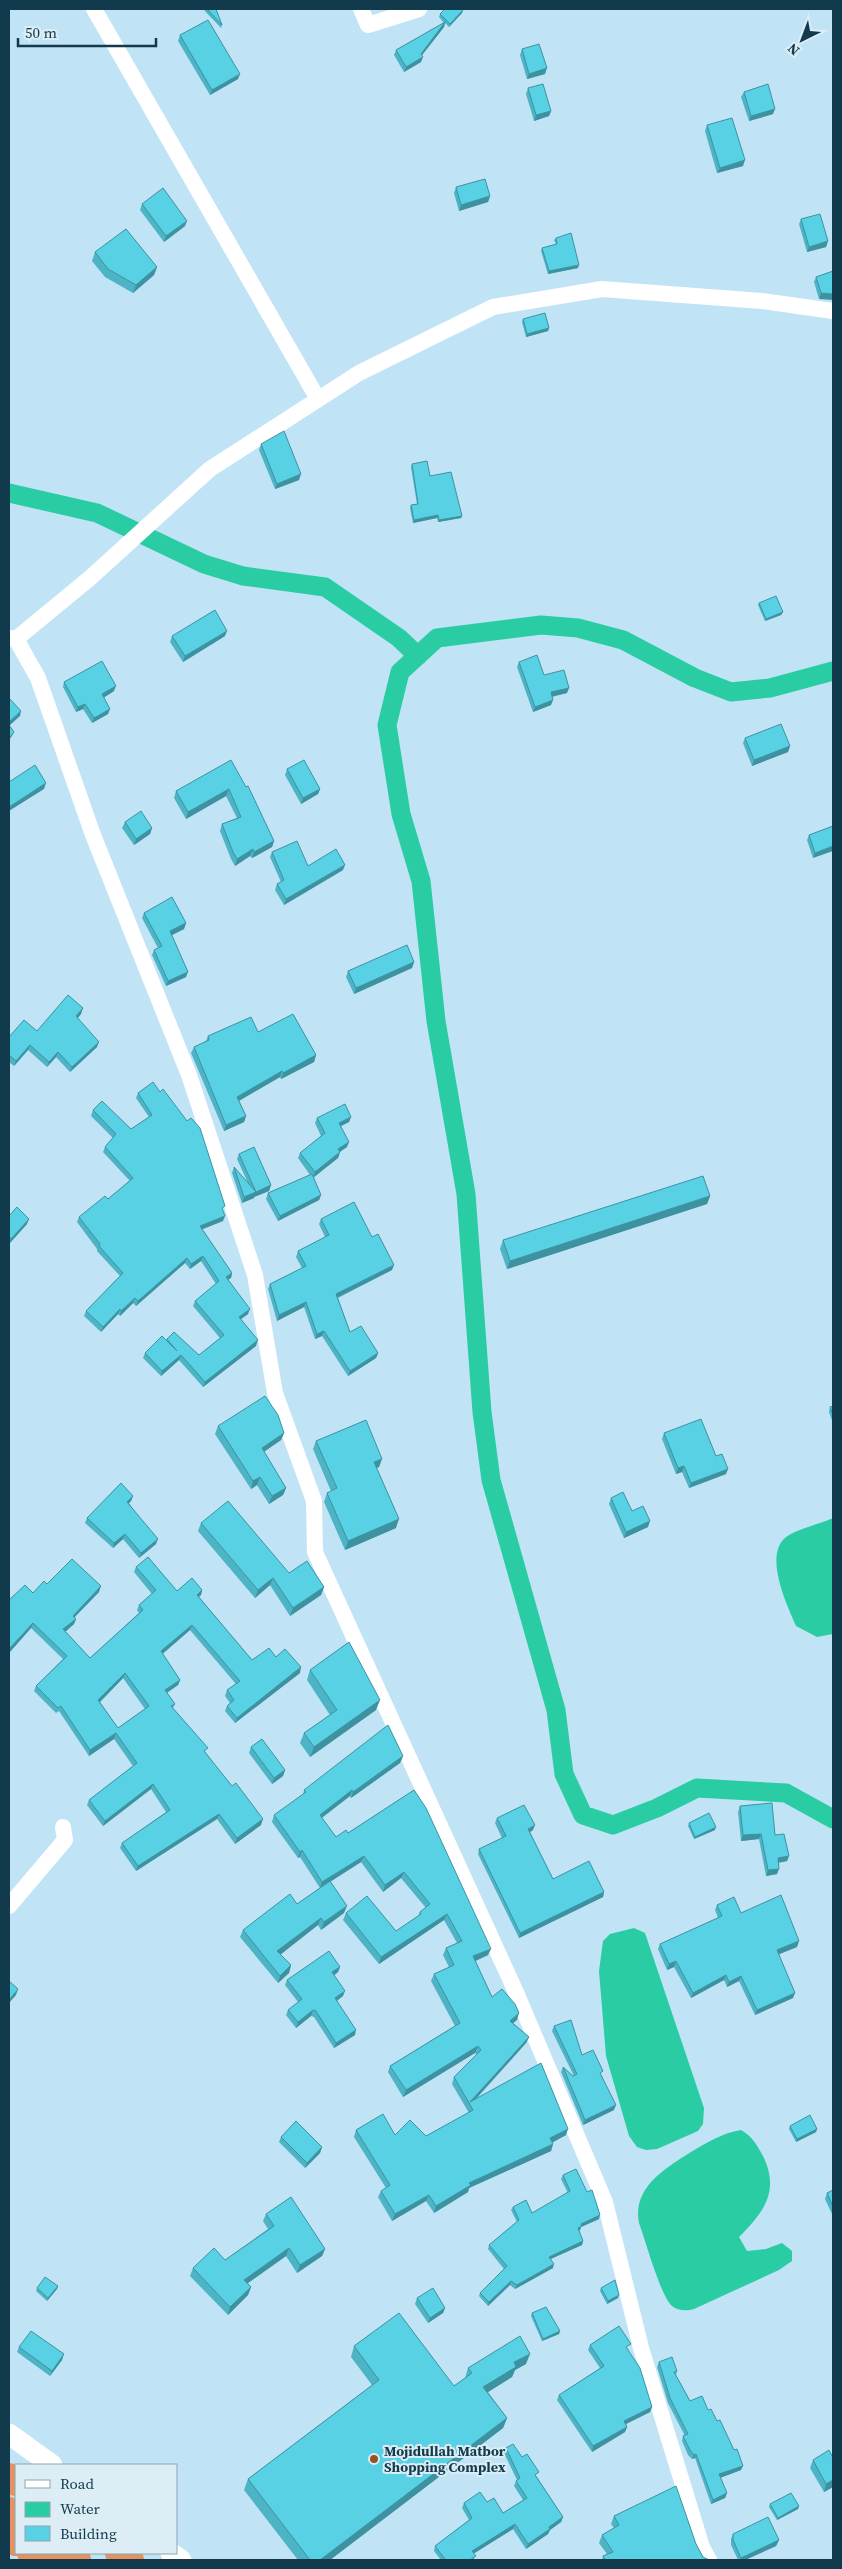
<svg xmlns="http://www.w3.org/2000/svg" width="842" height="2569" font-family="'Source Serif 4',serif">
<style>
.water{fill:#2acda3}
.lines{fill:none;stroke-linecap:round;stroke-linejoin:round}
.canal{stroke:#2acda3;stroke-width:19}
.minor{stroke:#fff;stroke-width:16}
.tertiary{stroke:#fff;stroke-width:21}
.motorway{stroke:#e59160;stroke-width:28}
.wall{fill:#4cb4c5;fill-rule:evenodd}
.shaded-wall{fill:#3e92a0}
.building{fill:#58d1e5;stroke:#3e92a0;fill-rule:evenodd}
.poi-dot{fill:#975227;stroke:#dcedf6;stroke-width:2}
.labels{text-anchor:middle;stroke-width:4;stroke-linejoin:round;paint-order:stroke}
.poi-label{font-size:14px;font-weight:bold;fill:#113b4d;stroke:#dcedf6;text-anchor:start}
</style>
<rect width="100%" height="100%" fill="#c0e3f5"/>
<!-- water -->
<path class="water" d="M833,1518V1634L817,1637L796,1626C787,1605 761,1551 789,1535C802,1528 819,1524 833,1518Z
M634,1928L645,1933L704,2108L703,2124L698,2131L657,2149L646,2150L637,2147L629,2136L606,2056L599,1971L603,1941L610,1934Z
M741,2130C752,2136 757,2145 763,2156C780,2191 764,2212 739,2237L747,2251L766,2249L782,2243L792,2251V2261L779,2270L694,2309C687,2311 678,2311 672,2306C661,2297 645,2239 639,2223C632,2187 666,2168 691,2152C708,2142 722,2133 741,2130Z"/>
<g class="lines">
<!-- canal -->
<path class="canal" d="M9,493L97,513L204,564L243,576L325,587L399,638L418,656
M833,671L770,688L731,692L695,678L623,640L578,628L541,625L437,638L400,672L387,725L401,814L421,881L436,1021L466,1194L482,1412L491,1480L556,1710L564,1774L583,1815L613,1825L657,1808L697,1788L786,1793L833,1819"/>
<!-- minor -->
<path class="minor" d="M94,9L318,399
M361,9L368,25L419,9
M9,638L16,639L38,678L93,835L189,1075L255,1275L275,1393L314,1501L315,1552L515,1990L605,2202L641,2348L702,2547L709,2560
M16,639L90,578L210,469L359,373L493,307L602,289L762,301L833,311
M9,1906L65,1840L63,1827"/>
<!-- tertiary -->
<path class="tertiary" d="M9,2434L52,2465
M171,2553L181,2560"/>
<!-- motorway -->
<path class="motorway" d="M9,2477L16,2482
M9,2511L16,2517
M9,2536L16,2542
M31,2553L41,2560
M67,2553L77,2560
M119,2553L130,2560"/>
</g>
<!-- wall -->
<path class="wall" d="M203,9H216L222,25L221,28Z
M462,13L449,27L445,23L444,27L422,55L421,62L404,72L394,55L396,50L444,23L439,17L440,14Z
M180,35L238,79L210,95L178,41Z
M522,49L545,74L527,79L520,55Z
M528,88L551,111L549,116L534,121L526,94Z
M744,92L773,114L749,121L741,97Z
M707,125L743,166L717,173L705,131Z
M456,187L490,196L488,202L459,211L454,193Z
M142,204L185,226L164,242L140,210Z
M801,219L828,241L826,247L807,252L799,224Z
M556,238L578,268L548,274L541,251L542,248L556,244L554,240Z
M95,252L157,267L154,275L133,293L105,277L92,261Z
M833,271L819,299L814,282L816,277Z
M523,319L549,328L548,331L526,337L522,322Z
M261,444L299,480L275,489L259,450Z
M412,464L430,476L462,516L461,518L438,522L437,518L413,523L410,508L411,505L417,504L411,467Z
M759,603L783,612L781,615L765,621L758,605Z
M172,636H225L183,662L170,642Z
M519,662L544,675L567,693L552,697L551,705L533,712L517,667Z
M64,682L114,691L103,698L108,714L92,723L83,709L76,712L63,687Z
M745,738L790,746L788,752L752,766L743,743Z
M231,760L274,841L272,847L252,858L250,856L235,866L231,859L220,831L222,824L237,818L226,796L186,819L174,798L176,791Z
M287,769L320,789L318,794L301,804L285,775Z
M125,822L152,828L150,834L134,845L122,828Z
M833,826L813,858L807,840L809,835Z
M272,852L308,866L343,870L284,905L275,890L277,884L281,882L270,857Z
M144,913L186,923L184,929L172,935L186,977L166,986L152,955L154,950L158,948L142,918Z
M414,962L412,968L354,994L346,977L348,971Z
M81,1014L78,1018L97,1047L70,1072L56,1057L47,1067L28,1050L14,1066L9,1062V1037L37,1031Z
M258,1032L316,1055L314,1062L281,1079L280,1077L239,1101L246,1116L244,1122L224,1131L191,1053L194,1047L206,1041L208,1036Z
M138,1093L223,1211V1221L202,1229L232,1273L231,1278L228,1279L248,1314L241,1319L256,1346L203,1387L179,1360L161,1376L143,1358L145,1353L166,1340L167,1339L199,1355L220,1338L193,1306L195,1301L216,1284L201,1261L190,1269L185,1263L136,1306L133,1303L120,1316L118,1314L101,1332L84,1316L86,1311L120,1276L97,1251V1249L77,1222L79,1217L108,1199L130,1181L103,1152L105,1147L113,1138L91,1116L93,1110L131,1129L149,1117L136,1098Z
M351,1117L349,1122L341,1126L347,1147L340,1152L338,1158L313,1177L321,1195L319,1200L278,1221L266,1199L268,1193L310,1175L298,1158L300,1153L321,1136L315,1123L317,1118Z
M239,1154L271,1185L269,1191L254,1197V1198L242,1203L232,1173L234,1167L248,1183L237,1159Z
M710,1196L707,1204L507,1269L500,1249L503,1240Z
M9,1216L27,1224L9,1244Z
M321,1219L372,1237L392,1270L338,1298L350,1332L378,1353L376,1358L348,1376L322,1336L315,1339L304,1307L277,1321L268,1289L270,1284L302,1268L296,1257L298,1251L325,1237L319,1224Z
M833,1406V1423L829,1412L830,1407Z
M218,1426L284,1433L281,1440L264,1452L286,1488L283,1495L269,1504L257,1485L251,1489L215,1434Z
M664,1433L716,1456L726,1474L689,1488L682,1472L676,1474L662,1439Z
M316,1441L379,1467L376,1468L396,1528L345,1550L324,1502L327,1493L331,1491L313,1449Z
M133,1496L131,1501L129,1503L156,1544L139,1558L123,1539L113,1548L85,1523L87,1518Z
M611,1498L632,1511L648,1527L624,1538L609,1504Z
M201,1523L289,1573L324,1587L321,1595L290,1616L270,1585L255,1598L198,1531Z
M136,1567L177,1591L202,1590L201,1595L199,1597L252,1660L276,1657L300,1673L235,1723L225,1711L227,1706L230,1703L225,1696L227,1690L236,1684L190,1630L162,1654L180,1680L178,1685L167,1693L175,1704L173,1708L206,1753L261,1825L235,1844L217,1819L136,1871L120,1848L122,1843L166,1812L151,1789L103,1826L87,1805L89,1800L133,1766L114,1739L89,1756L59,1711L56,1713L34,1691L36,1686L63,1659L31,1628L9,1653V1600L33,1593L47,1584L99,1592L74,1617L76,1619L74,1624L65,1631L90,1658L139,1613L137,1610L139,1605L152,1594L134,1572ZM123,1678L145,1709L118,1728L100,1702Z
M310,1670L376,1710L310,1757L300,1743L304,1733L330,1715L307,1680Z
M251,1747L285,1770L283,1776L272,1784L249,1753Z
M403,1756L400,1763L351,1798L350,1796L322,1818L336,1837L348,1833L414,1790L488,1955L475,1961L492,1997L517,2020L513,2023L529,2037L526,2043L477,2098L566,2135L552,2142L553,2144L551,2151L469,2188L468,2192L434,2213L426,2201L392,2221L378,2197L381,2191L386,2188L354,2137L356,2130L395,2135L426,2136L469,2113L452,2084L454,2077L477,2055L475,2053L403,2097L388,2072L390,2066L455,2026L431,1981L434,1974L449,1967L443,1955L446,1948L457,1943L444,1920L379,1964L343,1920L346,1913L396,1931L418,1916L420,1912L426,1908L401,1878L383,1892L361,1862L330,1882L344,1913L321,1930L318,1925L280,1954L291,1965L289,1973L278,1983L240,1937L243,1930L297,1904L320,1888L300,1857L298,1858L272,1822L274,1815L303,1795L304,1790Z
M740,1806L775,1835L789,1856L787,1861L778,1863L777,1874L766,1876L759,1839L741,1841L738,1812Z
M497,1818L533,1830L530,1832L553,1879L604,1892L603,1897L519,1938L478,1854L479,1849L502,1838L495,1823Z
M689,1823L715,1830L694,1839L688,1826Z
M717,1905L741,1913L797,1947L778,1954L793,1998L755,2015L739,1981L727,1987L724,1980L691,1998L674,1967L667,1970L658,1949L660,1944L718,1918L715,1910Z
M340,1967L338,1972L334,1975L343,1996L337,2001L355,2035L334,2048L314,2017L311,2016L296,2028L286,2015L288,2010L298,2002L285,1985L287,1980Z
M554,2026L602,2076L614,2110L583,2125L561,2072L563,2067L573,2076H574L552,2031Z
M790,2126L817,2129L816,2132L796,2142L789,2129Z
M281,2137L322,2147L320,2153L305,2168L279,2142Z
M563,2175L599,2219L581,2227L580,2230L579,2231L583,2241L582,2245L551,2259L553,2268L515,2289L510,2285L488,2306L479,2296L480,2293L504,2269L488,2249L489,2245L517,2222L511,2210L513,2207L532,2213L568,2193L561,2179Z
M833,2190V2216L825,2199L827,2193Z
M266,2214L325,2249L322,2256L297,2273L286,2256L248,2283L251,2287L248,2295L228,2315L190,2276L193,2268L225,2260L268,2229L263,2221Z
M58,2286L57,2289L47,2301L36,2291L37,2288Z
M601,2288L618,2298L607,2304L600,2291Z
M417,2298L445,2308L443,2313L428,2323L415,2304Z
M532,2313L560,2331L559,2334L542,2341L531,2316Z
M590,2345L629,2349L628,2350L652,2407L650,2412L626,2424L627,2427L625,2432L592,2452L557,2400L559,2395L600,2368L588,2350Z
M354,2346L454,2386L465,2378L468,2368L526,2364L515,2370L512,2377L488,2392L507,2418L503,2428L330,2560H298L244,2490L248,2479L372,2385L351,2357Z
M19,2347L62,2360L50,2376L17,2352Z
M659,2362L677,2371L676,2375L690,2401L708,2410L741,2470L720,2478L727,2493L725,2498L711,2504L695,2458L692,2459L688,2455L682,2441L683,2436H685L668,2403L657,2367Z
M506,2448L537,2477L563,2517L561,2522L550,2530L548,2534L526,2549L513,2529L474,2553V2560H441L434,2551L435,2546L469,2520L462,2508L464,2503L487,2502L503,2513L523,2500L514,2486L516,2481L517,2480L504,2453Z
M833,2458V2487L824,2492L810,2468L813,2460Z
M770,2504L799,2506L798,2509L777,2520L769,2507Z
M614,2516L696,2544L703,2557L709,2560H602L603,2556L607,2554L599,2543L602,2535L614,2528L611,2524Z
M733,2534L779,2540L776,2546L745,2560H738L731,2545V2539Z"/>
<!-- shaded-wall -->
<path class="shaded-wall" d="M463,10L462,13L449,27L450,24Z
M445,22L444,27L419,59L421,54Z
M423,57L421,62L404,72L406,67Z
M547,68L545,74L527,79L529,74Z
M240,74L238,79L210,95L212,90Z
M775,109L773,114L749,121L751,116Z
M551,111L549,116L534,121L536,115Z
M745,160L743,166L717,173L720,168Z
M490,196L488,202L459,211L461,205Z
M187,221L185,226L164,242L166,236Z
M828,241L826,247L807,252L809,247Z
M579,265L578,268L548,274L549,271Z
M157,267L154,275L133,293L136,285Z
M821,293L833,294V300L819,299Z
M549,328L548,331L526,337L527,334Z
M301,474L299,480L275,489L277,484Z
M438,515L437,518L413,523L414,520Z
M462,516L461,518L438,522L439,520Z
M783,612L781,615L765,621L766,619Z
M227,631L225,636L183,662L185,656Z
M116,686L114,691L100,700L102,694Z
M569,688L567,693L549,697L551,692Z
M553,700L551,705L533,712L535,707Z
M85,704L83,709L76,712L78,707Z
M110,709L108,714L92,723L94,718Z
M21,711L20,716L9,726V722Z
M14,732L12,736L9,740V738Z
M790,746L788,752L752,766L754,760Z
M46,783L44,789L9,811V807Z
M229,789L226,796L186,819L188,812Z
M320,789L318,794L301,804L303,798Z
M152,828L150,834L134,845L136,839Z
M274,841L272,847L252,858L254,852Z
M833,846V851L813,858L815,853Z
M253,849L250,856L235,866L237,859Z
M345,865L343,870L284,905L286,899Z
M186,923L184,929L168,937L170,931Z
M414,962L412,968L354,994L356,988Z
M188,972L186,977L166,986L168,981Z
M83,1008L81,1014L74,1022L76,1016Z
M99,1042L97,1047L70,1072L72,1067Z
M30,1045L28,1050L14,1066L16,1061Z
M58,1052L56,1057L47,1067L49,1062Z
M316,1055L314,1062L281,1079L283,1073Z
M282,1071L280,1077L235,1103L237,1097Z
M246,1116L244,1122L224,1131L226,1125Z
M351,1117L349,1122L337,1128L339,1123Z
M349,1142L347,1147L336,1154L338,1149Z
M340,1152L338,1158L313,1178L315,1172Z
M271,1185L269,1191L254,1197L256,1192Z
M256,1192L254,1198L242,1203L244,1197Z
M321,1195L319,1200L278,1221L280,1216Z
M710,1196L707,1204L507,1269L510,1261Z
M225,1216L223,1221L198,1231L200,1226Z
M29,1219L27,1224L9,1244L11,1239Z
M203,1256L201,1261L190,1269L191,1264Z
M187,1258L185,1263L136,1306L138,1301Z
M394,1265L392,1270L334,1299L336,1294Z
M232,1273L231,1278L224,1282L226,1277Z
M135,1298L133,1303L120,1316L121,1311Z
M306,1302L304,1307L277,1321L279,1315Z
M120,1309L118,1314L101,1332L103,1327Z
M250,1309L248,1314L237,1322L239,1317Z
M324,1331L322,1336L315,1339L317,1334Z
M258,1340L256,1346L203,1387L205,1382Z
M378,1353L376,1358L348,1376L350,1371Z
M181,1355L179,1360L161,1376L162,1371Z
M284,1433L281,1440L259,1455L262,1448Z
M382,1459L379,1467L371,1471L374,1462Z
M684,1466L682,1472L676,1474L678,1468Z
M728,1469L726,1474L689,1488L691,1483Z
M260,1477L257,1485L251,1489L253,1481Z
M286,1488L283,1495L269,1504L272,1496Z
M133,1496L131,1501L125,1507L127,1502Z
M399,1519L396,1528L345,1550L348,1541Z
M650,1521L648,1527L624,1538L626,1532Z
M125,1534L123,1539L113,1548L114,1543Z
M158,1539L156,1544L139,1558L141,1553Z
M273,1578L270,1585L255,1598L258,1590Z
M101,1586L99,1592L71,1621L73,1616Z
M324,1587L321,1595L290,1616L293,1608Z
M202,1590L201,1595L195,1600L197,1595Z
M76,1619L74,1624L62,1635L63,1629Z
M33,1623L31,1628L9,1653V1649Z
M192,1625L190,1630L159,1657L161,1651Z
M301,1667L300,1673L235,1723L237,1718Z
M125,1673L123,1678L97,1705L98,1700Z
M180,1680L178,1685L163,1695L165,1690Z
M380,1700L376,1710L310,1757L314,1747Z
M116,1733L114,1739L89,1756L90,1750Z
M403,1756L400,1763L351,1798L353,1792Z
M285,1770L283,1776L272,1784L274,1778Z
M153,1784L151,1789L103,1826L105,1821Z
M352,1790L350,1796L317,1821L320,1815Z
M219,1814L217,1819L136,1871L138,1866Z
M263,1819L261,1825L235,1844L237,1838Z
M535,1825L533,1830L527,1834L528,1829Z
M716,1827L715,1830L694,1839L695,1837Z
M761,1834L759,1839L741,1841L743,1835Z
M302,1850L300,1857L298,1858L300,1852Z
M364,1856L361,1862L320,1888L322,1882Z
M789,1856L787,1861L776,1863L778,1858Z
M779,1869L777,1874L766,1876L768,1870Z
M404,1872L401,1878L383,1892L385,1885Z
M604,1892L603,1897L519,1938L520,1933Z
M347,1906L344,1913L321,1930L324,1922Z
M447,1914L444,1920L379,1964L381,1957Z
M321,1918L318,1925L275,1959L277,1951Z
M799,1941L797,1947L775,1956L777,1950Z
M491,1949L488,1955L471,1963L473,1956Z
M676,1961L674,1967L667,1970L669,1964Z
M291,1965L289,1973L278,1983L280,1976Z
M340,1967L338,1972L331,1978L332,1972Z
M726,1975L724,1980L691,1998L693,1993Z
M741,1976L739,1981L727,1987L729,1982Z
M18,1989L16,1995L9,2003V2000Z
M345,1991L343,1996L333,2003L335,1998Z
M795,1993L793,1998L755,2015L757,2010Z
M313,2010L311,2016L296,2028L298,2022Z
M519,2013L517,2020L508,2027L510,2021Z
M356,2030L355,2035L334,2048L336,2043Z
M529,2037L526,2043L470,2105V2102Z
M478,2046L475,2053L403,2097L406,2090Z
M616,2105L614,2110L583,2125L585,2120Z
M568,2129L566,2135L548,2145L550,2138Z
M817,2129L816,2132L796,2142L797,2139Z
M553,2144L551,2151L469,2188L468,2192L434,2213L436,2206L469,2183Z
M322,2147L320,2153L305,2168L307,2163Z
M429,2195L426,2201L392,2221L395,2214Z
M600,2215L599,2219L581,2227L580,2230L576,2232L578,2228L581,2224Z
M583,2241L582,2245L548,2260L549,2257Z
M289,2248L286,2256L241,2288L244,2280Z
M325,2249L322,2256L297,2273L300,2265Z
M554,2264L553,2268L515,2289L517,2285Z
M511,2281L510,2285L488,2306L489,2302Z
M58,2286L57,2289L47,2301L48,2298Z
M251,2287L248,2295L228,2315L230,2307Z
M619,2295L618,2298L607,2304L608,2301Z
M445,2308L443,2313L428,2323L430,2318Z
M560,2331L559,2334L542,2341L543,2339Z
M64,2354L62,2360L50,2376L52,2371Z
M530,2354L526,2364L515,2370L512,2377L480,2397L483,2387L514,2362Z
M652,2407L650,2412L622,2426L624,2421Z
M507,2418L503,2428L330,2560H320Z
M627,2427L625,2432L592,2452L593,2446Z
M696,2454L695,2458L692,2459L694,2455Z
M743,2466L741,2470L717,2479L719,2474Z
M833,2480V2487L824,2492L826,2484Z
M727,2493L725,2498L711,2504L713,2500Z
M799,2506L798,2509L777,2520L778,2518Z
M563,2517L561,2522L550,2530L548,2534L526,2549L528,2544L549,2527Z
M515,2524L513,2529L470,2556L472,2551Z
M779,2540L776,2546L745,2560H740L741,2558Z"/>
<!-- building -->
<path class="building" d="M207,9H216L222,25Z
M445,9H461L463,10L450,24L440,14Z
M208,20L240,74L212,90L180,35Z
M445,22L421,54L423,57L406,67L396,50Z
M539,44L547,68L529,74L522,49Z
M543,84L551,111L536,115L528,88Z
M768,84L775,109L751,116L744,92Z
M732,118L745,160L720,168L707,125Z
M485,179L490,196L461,205L456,187Z
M163,188L187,221L166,236L142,204Z
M820,214L828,241L809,247L801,219Z
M126,229L157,267L136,285L108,269L95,252Z
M571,233L579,265L549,271L542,248L557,244L556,238Z
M833,271V294L821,293L816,277Z
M545,313L549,328L527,334L523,319Z
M284,431L301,474L277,484L261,444Z
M427,461L430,476L451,472L462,516L439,520L438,515L414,520L411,505L418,504L412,464Z
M776,596L783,612L766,619L759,603Z
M215,610L227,631L185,656L172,636Z
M537,655L544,675L564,670L569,688L551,692L553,700L535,707L519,662Z
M102,661L116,686L102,694L110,709L94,718L85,704L78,707L64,682Z
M9,698L21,711L9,722Z
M781,724L790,746L754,760L745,738Z
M9,725L14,732L9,738Z
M231,760L246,787L248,786L274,841L254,852L253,849L237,859L233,852L222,824L241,817L229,789L188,812L176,791Z
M304,760L320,789L303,798L287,769Z
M35,765L46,783L9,807V782Z
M141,811L152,828L136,839L125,822Z
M833,826V846L815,853L809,835Z
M297,841L308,866L336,849L345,865L286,899L277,884L284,880L272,852Z
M172,897L186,923L170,931L188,972L168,981L154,950L162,946L144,913Z
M407,945L414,962L356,988L348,971Z
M68,995L83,1008L76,1016L99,1042L72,1067L58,1052L49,1062L30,1045L16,1061L9,1055V1037L24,1020L37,1031Z
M293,1014L316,1055L283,1073L282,1071L237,1097L246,1116L226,1125L194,1047L209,1040L208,1036L251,1017L258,1032Z
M153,1082L160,1092L163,1089L187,1121L191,1118L200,1128L225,1206L222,1208L225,1216L200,1226L232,1273L226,1277L250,1309L239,1317L258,1340L205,1382L181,1355L162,1371L145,1353L162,1336L177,1351L167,1339L174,1332L199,1355L224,1335L195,1301L219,1281L203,1256L191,1264L187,1258L138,1301L135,1298L121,1311L120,1309L103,1327L86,1311L123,1273L99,1246L100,1244L79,1217L105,1196L108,1199L133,1178L105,1147L116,1134L93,1110L102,1101L131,1129L152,1115L138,1093Z
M345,1104L351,1117L339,1123L349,1142L338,1149L340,1152L315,1172L300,1153L325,1133L317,1118Z
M254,1147L271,1185L256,1192L239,1154Z
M234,1167L256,1192L244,1197Z
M312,1174L321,1195L280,1216L268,1193Z
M703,1176L710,1196L510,1261L503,1240Z
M354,1202L372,1237L378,1234L394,1265L336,1294L350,1332L361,1326L378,1353L350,1371L324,1331L317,1334L306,1302L279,1315L270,1284L306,1266L298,1251L329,1235L321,1219Z
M17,1207L29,1219L11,1239L9,1236V1216Z
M265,1396L278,1415L284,1433L262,1448L286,1488L272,1496L260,1477L253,1481L218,1426Z
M833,1406V1414L830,1407Z
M701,1419L716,1456L722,1454L728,1469L691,1483L684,1466L678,1468L664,1433Z
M366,1420L382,1459L374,1462L399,1519L348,1541L327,1493L337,1488L316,1441Z
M121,1483L133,1496L127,1502L158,1539L141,1553L125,1534L114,1543L87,1518Z
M623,1492L632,1511L643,1506L650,1521L626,1532L611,1498Z
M228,1501L289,1573L307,1561L324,1587L293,1608L273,1578L258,1590L201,1523Z
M148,1557L177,1591L192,1578L202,1590L197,1595L252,1660L269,1648L276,1657L285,1649L301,1667L237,1718L227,1706L234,1700L227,1690L240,1681L192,1625L161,1651L180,1680L165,1690L175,1704L171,1706L208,1748L204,1751L232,1786L236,1783L263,1819L237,1838L219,1814L138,1866L122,1843L170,1810L153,1784L105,1821L89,1800L137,1763L116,1733L90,1750L61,1706L58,1708L36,1686L67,1656L33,1623L9,1649V1600L25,1585L33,1593L44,1581L47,1584L72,1559L101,1586L73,1616L76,1619L63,1629L90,1658L143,1610L139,1605L156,1590L136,1567ZM125,1673L149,1706L118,1728L98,1700Z
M349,1642L380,1700L314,1747L304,1733L337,1710L310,1670Z
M388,1725L403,1756L353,1792L352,1790L320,1815L336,1837L346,1830L348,1833L414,1790L426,1808L491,1949L473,1956L492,1997L502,1989L515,2004L519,2013L510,2021L529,2037L470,2102L541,2063L568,2129L550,2138L553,2144L469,2183L471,2185L436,2206L429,2195L395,2214L381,2191L390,2185L356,2130L383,2114L395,2135L410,2120L426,2136L473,2110L454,2077L481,2050L478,2046L406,2090L390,2066L460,2023L434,1974L454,1965L446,1948L462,1941L447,1914L381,1957L346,1913L367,1896L396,1931L421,1914L420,1912L430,1904L404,1872L385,1885L364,1856L322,1882L302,1850L300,1852L274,1815L306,1792L304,1790Z
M262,1739L285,1770L274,1778L251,1747Z
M772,1803L775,1835L784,1834L789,1856L778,1858L779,1869L768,1870L761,1834L743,1835L740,1806Z
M524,1805L535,1825L528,1829L553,1879L589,1861L604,1892L520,1933L479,1849L506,1836L497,1818Z
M709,1813L716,1827L695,1837L689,1823Z
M330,1881L347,1906L324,1922L321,1918L277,1951L291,1965L280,1976L243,1930L290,1894L297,1904Z
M781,1895L799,1941L777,1950L795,1993L757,2010L741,1976L729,1982L726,1975L693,1993L676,1961L669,1964L660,1944L722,1916L717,1905L734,1897L741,1913Z
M329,1951L340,1967L332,1972L345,1991L335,1998L356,2030L336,2043L316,2011L313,2010L298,2022L288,2010L302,1999L287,1980Z
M9,1981L18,1989L9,2000Z
M571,2020L582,2055L593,2050L603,2071L600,2073L616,2105L585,2120L563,2067L573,2076L577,2074L554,2026Z
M810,2115L817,2129L797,2139L790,2126Z
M296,2121L322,2147L307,2163L281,2137Z
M576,2169L587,2192L592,2190L600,2215L581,2224L582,2226L578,2228L583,2241L549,2257L554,2264L517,2285L511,2281L489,2302L480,2293L507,2266L489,2245L519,2220L513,2207L526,2200L532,2213L570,2191L563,2175Z
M833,2190V2207L827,2193Z
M291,2197L325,2249L300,2265L289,2248L244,2280L251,2287L230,2307L193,2268L214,2248L225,2260L274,2226L266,2214Z
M45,2277L58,2286L48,2298L37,2288Z
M615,2280L619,2295L608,2301L601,2288Z
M433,2288L445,2308L430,2318L417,2298Z
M546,2307L560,2331L543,2339L532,2313Z
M399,2313L454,2386L472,2373L468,2368L520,2336L530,2354L514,2362L516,2367L483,2387L507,2418L320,2560H310L248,2479L379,2380L354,2346Z
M619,2326L631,2344L626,2347L640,2368L652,2407L624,2421L627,2427L593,2446L559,2395L604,2366L590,2345Z
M31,2331L64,2354L52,2371L19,2347Z
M672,2357L677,2371L674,2372L690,2401L702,2396L708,2410L711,2409L717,2421L720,2420L734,2450L737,2449L743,2466L719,2474L727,2493L713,2500L696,2454L694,2455L690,2450L683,2436L688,2434L670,2398L659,2362Z
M513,2444L522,2457L527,2454L539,2472L535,2475L563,2517L549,2527L550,2529L528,2544L515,2524L472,2551L476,2556L470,2560H443L445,2559L435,2546L472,2518L464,2503L480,2492L487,2502L494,2498L503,2513L527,2498L516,2481L520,2478L506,2448Z
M829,2450L833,2458V2480L826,2484L813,2460Z
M676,2486L696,2544L703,2557L709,2560H605L603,2556L613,2552L602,2535L619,2525L614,2516Z
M791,2493L799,2506L778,2518L770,2504Z
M768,2517L779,2540L741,2558L733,2540V2534Z"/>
<!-- markers -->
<circle class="poi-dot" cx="374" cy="2459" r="5"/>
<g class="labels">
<!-- poi labels -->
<g class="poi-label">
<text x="384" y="2456">Mojidullah Matbor<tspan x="384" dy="16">Shopping Complex</tspan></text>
</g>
</g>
<!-- border -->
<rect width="842" height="2569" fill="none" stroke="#113b4d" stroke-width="20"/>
<!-- legend -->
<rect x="15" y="2464" width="162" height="90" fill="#dcedf6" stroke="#8ba6b2"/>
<rect x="25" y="2480" width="25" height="8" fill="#ffffff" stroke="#8ba6b2"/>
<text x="60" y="2489" font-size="15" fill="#113b4d">Road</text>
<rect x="25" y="2502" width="25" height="15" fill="#2acda3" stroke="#8ba6b2"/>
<text x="60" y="2514" font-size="15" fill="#113b4d">Water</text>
<rect x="25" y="2526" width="25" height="15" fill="#58d1e5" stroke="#8ba6b2"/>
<text x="60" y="2539" font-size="15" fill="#113b4d">Building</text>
<!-- north arrow -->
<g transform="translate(802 40) rotate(222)" stroke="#dcedf6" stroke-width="4" paint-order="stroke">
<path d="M0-4L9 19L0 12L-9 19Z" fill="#113b4d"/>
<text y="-8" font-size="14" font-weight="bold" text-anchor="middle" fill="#113b4d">N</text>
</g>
<!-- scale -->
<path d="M18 38v8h138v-8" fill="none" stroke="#113b4d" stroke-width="2.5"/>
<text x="25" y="38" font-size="15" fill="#113b4d" stroke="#dcedf6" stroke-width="4" paint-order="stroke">50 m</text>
</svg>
